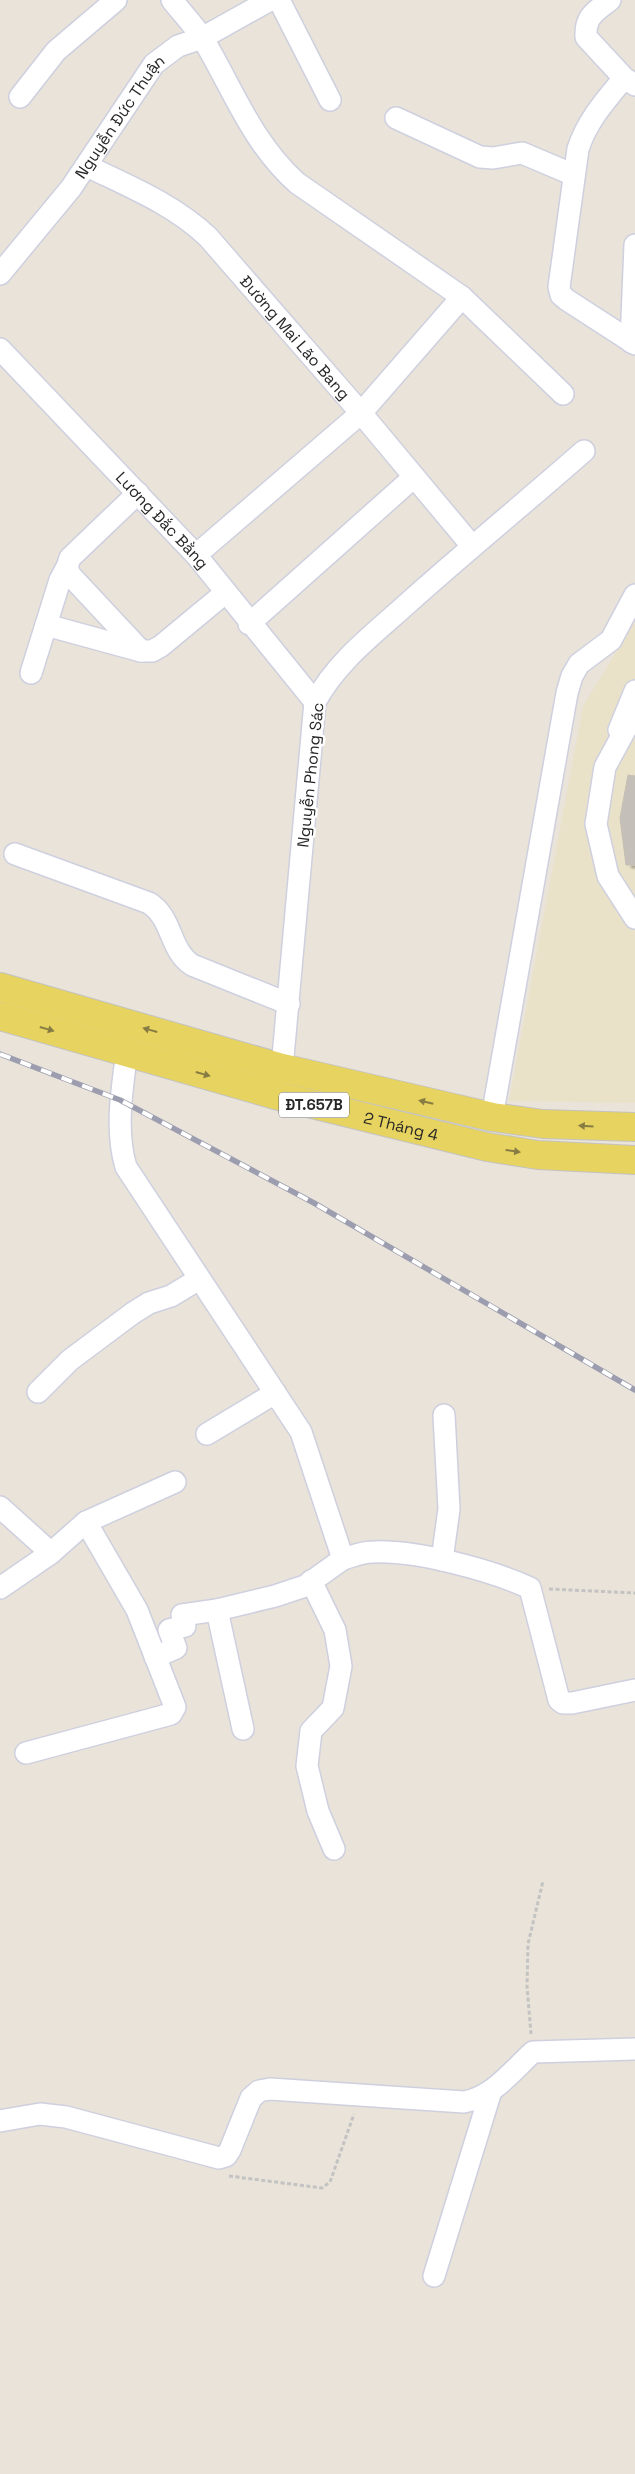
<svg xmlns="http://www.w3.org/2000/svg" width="635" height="2474" font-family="'Space Grotesk',sans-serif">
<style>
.education{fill:#eae2c8}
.building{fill:#c4c0b9;stroke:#c4bfb3;filter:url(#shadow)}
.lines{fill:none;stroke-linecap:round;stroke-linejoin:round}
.minor-casing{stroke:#ced0df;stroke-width:24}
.major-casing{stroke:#c3c3c3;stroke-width:30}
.path{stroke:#c3c3c3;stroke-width:3;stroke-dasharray:4 2.5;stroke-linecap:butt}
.minor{stroke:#fff;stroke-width:21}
.major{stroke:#e7d35f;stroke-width:28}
.rail-casing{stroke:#9c9eb0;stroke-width:5.5}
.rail{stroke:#fff;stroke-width:4;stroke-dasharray:11;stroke-linecap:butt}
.oneway{fill:#877d43}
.labels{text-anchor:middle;stroke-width:5;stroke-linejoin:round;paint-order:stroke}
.shield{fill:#fff;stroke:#686868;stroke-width:1}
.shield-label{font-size:15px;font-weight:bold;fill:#272727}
.street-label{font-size:16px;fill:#272727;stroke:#fff}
</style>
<defs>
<filter id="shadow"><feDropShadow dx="5.5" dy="3" stdDeviation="1" flood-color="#0004"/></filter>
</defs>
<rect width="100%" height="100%" fill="#e9e3d9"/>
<!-- education -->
<path class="education" d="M635,622V1103L509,1101L583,706Z"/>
<!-- building -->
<path class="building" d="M628,775L635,776V865H626L620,818Z"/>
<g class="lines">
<defs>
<g id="minor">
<path d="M172,0C182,13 194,25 203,39C233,89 252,143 297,183L462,297L361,413L196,555"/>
<path d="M279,0L330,100"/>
<path d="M610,0C595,12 585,16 586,37L624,78L635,85"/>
<path d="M624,78C605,101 587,121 578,149L559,287L561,295L567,300L635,344"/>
<path d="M20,97L56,51L116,0"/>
<path d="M396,118L480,157L493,158L522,153L574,175"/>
<path id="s1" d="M87,166C130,187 173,204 208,237L361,413L472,546"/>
<path id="s2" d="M0,274L71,188L154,64L178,46L202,38L270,0"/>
<path d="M462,297L563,394"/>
<path d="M631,342L635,245"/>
<path id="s3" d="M0,349L196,555L315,702"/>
<path d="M138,493L70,558L67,567L70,575L141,651"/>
<path d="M249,624L414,477"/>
<path d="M46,625L141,651H152L161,646L225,593"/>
<path d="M31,673L60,580L67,567"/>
<path d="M635,717L630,721L605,767L596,824L608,876L635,918"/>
<path d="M619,730L635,691"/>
<path d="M15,854L149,903C173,918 169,950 192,965L289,1004"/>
<path d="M127,1052C122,1088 115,1131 126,1167L301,1432L343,1559L305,1586L275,1596L217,1610L243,1729"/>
<path d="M282,1068L315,702C337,661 374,634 408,603C466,551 526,502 584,451"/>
<path d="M492,1117L567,693L572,676L579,664L611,640L635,595"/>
<path d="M38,1392L70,1360L133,1313L149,1303L171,1296L199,1279"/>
<path d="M207,1434L275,1393"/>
<path d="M0,1507L51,1553"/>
<path d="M343,1559C353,1556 362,1552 373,1552C416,1550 491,1570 530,1588L559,1700L563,1703H572L635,1690"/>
<path d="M442,1560L449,1509L444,1415"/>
<path d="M311,1581L335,1630L341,1666L333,1708L311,1731L307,1766L318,1811L334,1849"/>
<path d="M0,1588L51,1553L86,1522L175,1482"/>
<path d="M155,1657L176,1648L169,1630L185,1626L182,1615L217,1610"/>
<path d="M26,1753L171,1714L175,1707L137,1610L86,1522"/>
<path d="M0,2121L40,2114L66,2117L219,2158L226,2156L230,2150L251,2098L259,2091L270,2089L464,2102C493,2097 512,2071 533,2052L635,2049"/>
<path d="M434,2276L491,2091"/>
</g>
<g id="major">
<path d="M0,987L282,1068L492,1117L543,1124L635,1127"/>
<path id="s4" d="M0,1016L279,1096L487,1147L538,1155L635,1160"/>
</g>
</defs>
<!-- minor casing -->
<use href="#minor" class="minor-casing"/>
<!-- major casing -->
<use href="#major" class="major-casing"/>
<!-- path -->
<path class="path" d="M549,1589L635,1593
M531,2034L527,1986L528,1944L543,1881
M229,2176L322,2188L330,2182L354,2114"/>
<!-- minor -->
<use href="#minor" class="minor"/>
<!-- major -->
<use href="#major" class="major"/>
<defs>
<path id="rail" d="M0,1054L120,1100L314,1203L635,1390"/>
</defs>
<!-- rail casing -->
<use href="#rail" class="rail-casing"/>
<!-- rail -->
<use href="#rail" class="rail"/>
</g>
<!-- one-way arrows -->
<defs><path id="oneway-solid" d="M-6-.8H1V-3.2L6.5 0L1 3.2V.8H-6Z" transform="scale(1.25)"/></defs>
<g class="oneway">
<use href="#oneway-solid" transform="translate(47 1029) rotate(16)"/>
<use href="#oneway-solid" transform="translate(150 1030) rotate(-164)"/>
<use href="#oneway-solid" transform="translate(203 1074) rotate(16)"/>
<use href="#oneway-solid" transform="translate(426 1102) rotate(-167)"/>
<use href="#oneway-solid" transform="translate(586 1126) rotate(-177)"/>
<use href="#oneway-solid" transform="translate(513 1151) rotate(8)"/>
</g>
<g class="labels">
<!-- shield labels -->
<rect class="shield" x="279" y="1092.5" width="70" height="25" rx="4"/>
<g class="shield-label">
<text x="314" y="1110">ĐT.657B</text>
</g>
<!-- street labels -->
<g class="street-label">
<text dy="6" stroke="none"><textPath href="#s2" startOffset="198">Nguyễn Đức Thuận</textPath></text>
<text dy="6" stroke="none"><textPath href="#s1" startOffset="274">Đường Mai Lão Bang</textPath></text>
<text dy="6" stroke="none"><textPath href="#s3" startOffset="236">Lương Đắc Bằng</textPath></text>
<text transform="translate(310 775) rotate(-84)" y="6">Nguyễn Phong Sác</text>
<text dy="6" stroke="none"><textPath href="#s4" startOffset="416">2 Tháng 4</textPath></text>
</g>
</g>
</svg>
